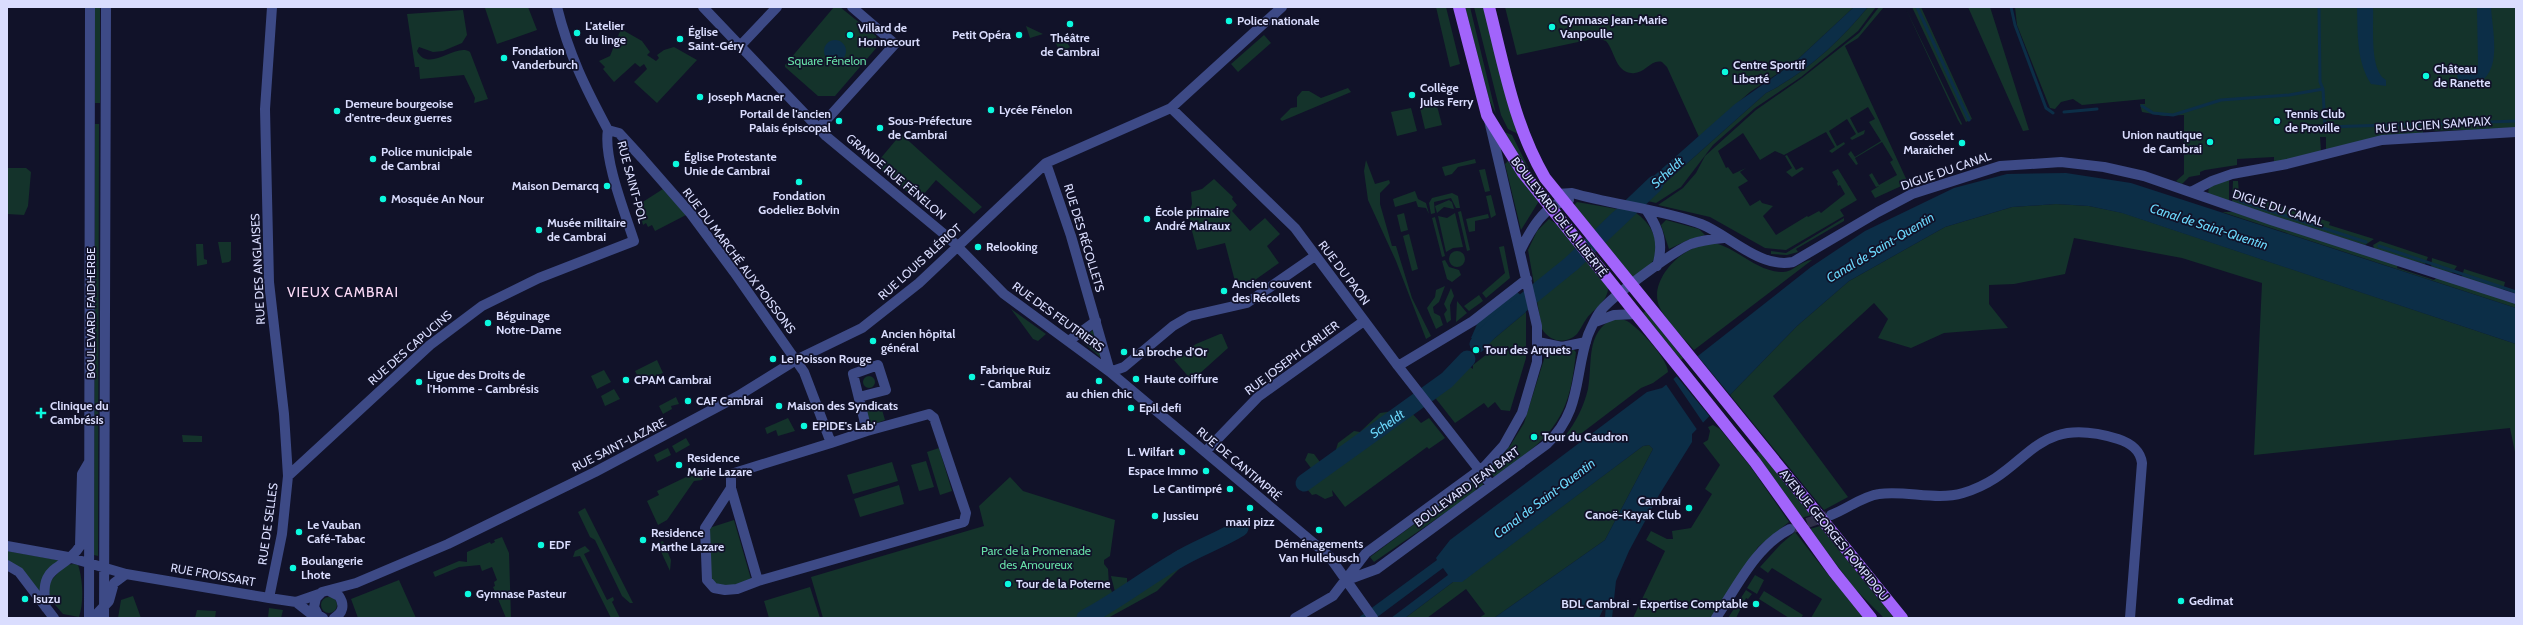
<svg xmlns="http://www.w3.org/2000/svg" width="2523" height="625" font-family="Cabin,sans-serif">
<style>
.green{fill:#14332b}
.water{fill:#0c2e47}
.pier{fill:#111229}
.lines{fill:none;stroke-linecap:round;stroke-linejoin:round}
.stream{stroke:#0c2e47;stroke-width:3}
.river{stroke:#0c2e47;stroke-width:17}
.minor-tunnel{stroke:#2f3049;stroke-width:10;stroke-dasharray:10 5;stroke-linecap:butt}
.minor{stroke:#3d4a86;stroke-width:10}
.major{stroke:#a264fb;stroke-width:12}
.poi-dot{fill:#0bf9de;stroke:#111229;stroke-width:1.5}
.labels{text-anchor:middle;stroke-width:3.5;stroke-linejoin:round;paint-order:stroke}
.poi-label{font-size:12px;font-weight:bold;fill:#daddfe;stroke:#111229;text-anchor:start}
.park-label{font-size:12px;fill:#66dea6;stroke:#111229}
.street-label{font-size:12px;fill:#daddfe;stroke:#111229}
.water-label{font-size:13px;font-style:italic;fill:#6bd7fb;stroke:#111229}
.quarter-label{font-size:14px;letter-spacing:1px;fill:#fedcf9;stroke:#111229}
</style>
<rect width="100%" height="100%" fill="#111229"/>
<!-- green -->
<path class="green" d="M95,7H100V103H95Z
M488,7H528L537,30L497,44L485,8Z
M834,7H840L876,36L878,46L835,96H818L785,67V65Z
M1436,7H1446L1460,64L1450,67Z
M1465,7H1470L1496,114L1489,99Z
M1474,7H1484L1518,134L1508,129L1501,115Z
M1505,7H1854L1795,62L1750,92L1699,137L1667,67L1662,62C1650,59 1645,75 1631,73C1615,71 1615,51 1606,41L1597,38L1517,55Z
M1868,7H1876L1858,31L1801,77L1755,108L1713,145L1681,187L1656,203L1643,200L1656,191L1766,93C1806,73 1840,41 1868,7Z
M1879,7H1884L1858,38L1845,46L1908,183L1875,198L1871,191L1879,186L1876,187L1869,175L1872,173L1879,185L1897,175L1890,162L1893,160L1882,142L1855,158L1858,164L1856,165L1848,154L1851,151L1855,157L1881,141L1869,122L1875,119L1868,107L1850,118L1858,133L1865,130L1864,134L1852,140L1850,138L1856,134L1847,119L1829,131L1837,146L1844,142L1845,144L1832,153L1829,151L1835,147L1826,132L1784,155L1775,151L1760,160L1743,133L1718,151L1726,168L1728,167L1733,174L1746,168L1740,172L1748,181L1738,187L1750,206L1760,200L1762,203L1773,206L1763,216L1776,235L1807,216L1808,217L1819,211L1821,213L1845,194L1840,185L1838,186L1837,183L1838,182L1832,172L1838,169L1857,200L1840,210L1844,216L1786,250L1765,248L1710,217L1658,205L1683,188L1696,173L1705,156L1756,110L1802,78L1859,33Z
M1905,7L1962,124L1961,125L1958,120Z
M1912,7H1921L1972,119L1966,122Z
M1968,7H1990L2029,130L2023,131Z
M2015,7H2516V129L2423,131V134L2326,150V137H2320L2321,151L2274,163V157L2237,159V165L2205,170L2200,172V175L2189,177L2182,184L2176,181L2184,174V115L2164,116L2142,112L2140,104H2145V99L2082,105L2073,99L2061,102L2055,109L2050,108L2017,25Z
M463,10L467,35L462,43L443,51L433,52L419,47L417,51C429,74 456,42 470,52L488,99L474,103L475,98L464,75L420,79L419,67H415L407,14Z
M1026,26L1043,34L1030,38Z
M621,29L642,41L650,52L647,55L656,61L659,58L657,55L664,50L674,47L697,60L657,103L634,82L647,69L644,64L640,67L635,63L614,82L603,69L605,67L599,61L610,56Z
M1264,35L1271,43L1238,72L1231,64Z
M1054,40L1067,43L1070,47L1061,53Z
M1348,88L1351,92L1282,121L1280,119L1291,108L1297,107V97L1302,91H1309L1321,98Z
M1435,98L1442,125L1425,129L1420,108Z
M1411,108L1417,131L1397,136L1391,112Z
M95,124H99L98,556L94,555Z
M1504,132L1512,135L1530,171L1545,192L1529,171Z
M901,134L982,207L974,214L936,180L918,201L875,165Z
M1787,155L1796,170L1802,167L1804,169L1792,177L1786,172L1792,168L1785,156Z
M1475,159L1476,163L1458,167L1452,174L1445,176L1442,167Z
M1366,160L1375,184L1389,180L1390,183L1380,193V204L1392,246H1396L1412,298L1431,336L1426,339L1396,261L1368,200L1364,171Z
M1508,161L1539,201L1521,230L1505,164Z
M7,168H26L31,172L28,206L24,215L7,214Z
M1485,169L1490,191L1485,192L1479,170Z
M2229,178V204L2208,194L2209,187Z
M1214,179L1233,197L1232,199L1237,205L1232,211L1250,231L1265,218L1280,234L1267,246L1279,263L1245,287L1237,289L1225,243L1197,250L1188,216L1192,204L1191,192L1202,189Z
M2233,181H2238L2239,193L2330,222L2329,225L2374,239L2365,245L2232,204Z
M663,189L686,215L655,231L652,225L648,227L646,223L643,225L638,205Z
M1415,191L1418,199L1426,203L1429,214L1426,208L1418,207L1416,201L1395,207L1393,199Z
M1452,193L1458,196L1460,208H1456L1451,198L1434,202L1435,213L1431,214L1429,203L1432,198Z
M1491,195L1496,215L1491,218L1486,196Z
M1449,200L1452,202L1454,209L1444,207L1437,213L1435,206Z
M1577,202L1617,209L1594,231L1574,205Z
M2056,204L2089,206L2123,213L2516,344V457L2510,428L2254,455L2262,283L2182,258L2074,238L2065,274L2014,284L1989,285V304L2008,328L1944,333L1911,348L1878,338L1888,319L1874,303L1773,396L1848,497L1824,510L1730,395L1797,326L1849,281L1945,227L2012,207Z
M1461,211L1470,250L1467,251L1458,212Z
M1634,212C1651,221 1666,249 1649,266C1645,270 1638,273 1633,277L1603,243Z
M2222,212H2233L2398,265L2397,268L2434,280L2437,277L2516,303V308Z
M1404,213L1408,230L1401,232L1397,215Z
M1455,213L1463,247L1453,248L1446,252L1438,216L1447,218Z
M1488,214L1489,218L1475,221V231L1469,232L1466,219Z
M1435,217L1445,256L1442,257L1432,218Z
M1844,218V221L1796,249L1798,252L1787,255L1771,254V251L1786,253Z
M1549,219L1558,225L1608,288C1608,301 1594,309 1587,318C1583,323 1581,329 1577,334C1566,345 1550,342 1542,329L1528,250L1537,231Z
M1666,220L1699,229L1705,235L1688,240L1669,249L1661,225Z
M1409,234L1418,269L1412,271L1403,236Z
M2380,241L2428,257L2425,264L2375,251L2373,245Z
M218,242H231V260L229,262L222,263Z
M1715,243C1740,250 1757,272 1783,272C1793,272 1802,260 1812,260L1694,350C1683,337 1666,322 1659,306C1650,283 1674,256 1694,248C1700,245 1708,245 1715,243Z
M196,244H203L204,259L207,260V264L197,266Z
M1504,246L1510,278L1486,298L1482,293L1505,273L1499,247Z
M1449 259a8 8 0 1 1 16 0a8 8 0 1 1-16 0Z
M2432,258L2457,266L2452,273L2431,268Z
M1445,260L1449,267L1459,270L1461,275L1452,282L1447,279L1442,261Z
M2464,269L2505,282L2503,290L2462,277Z
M1445,286L1439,302L1433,307L1434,313L1440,316L1443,325L1436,329L1427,308L1435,297L1436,290Z
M1451,288L1454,296L1450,305L1451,320L1447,323L1444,314L1447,310L1444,304Z
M1479,295L1483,301L1469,311L1464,306Z
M1457,301L1467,313L1456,322Z
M1011,309L1046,334L1038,341L1033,339Z
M1646,311L1683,358L1681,360L1643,313Z
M1526,312V358L1510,411L1501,410L1495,402L1488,408L1484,403L1455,423L1433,395L1470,367L1473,369V365L1487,354L1484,347Z
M1614,318C1618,319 1623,319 1627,321C1639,328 1668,359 1668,372L1653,383L1641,388L1570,442L1565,436C1576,422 1584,406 1588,389C1593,361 1585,333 1614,318Z
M1093,330L1102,355L1100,357L1084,343L1083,338Z
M1220,334H1222L1228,348L1198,375L1201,378L1195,384L1174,360L1196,344Z
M1573,349L1576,352C1571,401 1563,426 1522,457C1513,464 1504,472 1494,477L1489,470L1510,446L1524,423L1546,353Z
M657,360L663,373L642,381V384L635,371Z
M604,370L611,382L597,389L591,376Z
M863 382a6 6 0 1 1 12 0a6 6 0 1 1-12 0Z
M614,389L620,399L605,406L601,396Z
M676,397L679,404L671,406L672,409L663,414L659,406Z
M880,403L885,420L869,426L863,407Z
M1408,409L1421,423L1429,418L1445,438L1429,449L1427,447L1345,507L1332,490L1333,496L1325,499L1316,494L1312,495L1306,488V477L1311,468L1305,460L1308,453L1314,454L1323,466L1333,459L1338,443L1354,431L1360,432L1380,413Z
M788,418L795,431L778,436L776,430L767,434L765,428Z
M1713,425L1720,429L1750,466L1789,522L1758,547L1712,618H1633L1665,551L1646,540L1651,531L1667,539H1673L1672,531L1691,528L1712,494L1705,489L1720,465L1703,443L1708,440L1710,431L1708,427Z
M182,435L202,436V442H183Z
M686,438L690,445L676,453L672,446Z
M1649,445L1653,449L1605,540L1494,618H1479L1485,614L1466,589L1427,618H1405L1453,582L1462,581L1643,446Z
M668,448L671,455L657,462L654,455Z
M939,448L952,491L940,495L927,452Z
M1759,451L1811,515L1802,518L1756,453Z
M926,461L934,487L919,491L911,465Z
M892,462L898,481L853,494L847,475Z
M709,466L702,480L694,481L667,520L658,525L647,501L659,495L657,491Z
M1010,477L1023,491L1115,520L1110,556L1104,560V564L1108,569L1109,585L1112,592H1115L1111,576L1127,578V585L1178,550L1186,562L1157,591L1108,618H823L811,577L984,526L979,506Z
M1479,478L1483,484L1481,488L1374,562L1370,557L1475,479Z
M899,485L904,504L860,517L854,499Z
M585,508L633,603H630L622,596L595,540L590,537L578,512Z
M734,520L751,579L750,582L720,588L709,579V528Z
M1820,526L1894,618H1884L1854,588L1810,529Z
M1795,532L1830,577L1867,618H1811L1822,599L1772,568L1768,573L1760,567L1781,544Z
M502,537L509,553L511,618H506L493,587L495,586L494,582L497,580L492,567L482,571L480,565L459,567L435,577L433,572L459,561L467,562V552L490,542L491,544L495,542L494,540Z
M663,541L671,560L670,571L657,543Z
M585,546L590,551L584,554L607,600L613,597L614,600L612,602L620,618H611L580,556L573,557L575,551Z
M7,551L58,560L41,593L7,562Z
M74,564L78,565C83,579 84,603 79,617L63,614L49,598V583L65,565Z
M1755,575L1764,580L1757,594L1747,588Z
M399,580L416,618H358L351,599Z
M810,587L820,618H769L764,601Z
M1746,590L1752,594L1748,599L1746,598L1736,618H1728Z
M1764,591L1803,615L1801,618H1789L1759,599Z
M133,596L141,618H118L121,600Z
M321 605a8 8 0 1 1 16 0a8 8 0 1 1-16 0Z
M269,608L283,610L281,618H268Z
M197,610L216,611L215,618H195Z"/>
<!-- water -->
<path class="water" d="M1854,7H1868C1840,41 1806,73 1766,93L1656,191L1643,200L1630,197L1735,104L1795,62Z
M2357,7H2373C2374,26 2369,71 2386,80V86L2371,84C2356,60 2358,34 2357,7Z
M2477,7H2491C2492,28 2501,63 2484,79L2459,82L2457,75L2459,72H2472L2478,65Z
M824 51a11 11 0 1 1 22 0a11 11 0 1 1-22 0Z
M2066,173L2131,183L2516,308V344L2122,213L2089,206L2056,204L2012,207L1945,227L1849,281L1797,326L1692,434V442L1659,495L1629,551L1616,581L1612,618H1605L1606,603L1599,618H1494L1605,540L1653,449L1649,445L1643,446L1462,582H1453L1405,618H1391L1448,575L1443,568L1376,618H1358L1437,560L1436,558L1450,540L1647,392L1662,388L1677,376L1675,374L1811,267L1865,231L1954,188L2007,174Z
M1613,212L1630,216L1605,240L1596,229Z
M1568,257L1577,266L1570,273L1561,263Z
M1556,268L1564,278L1538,299L1535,285Z
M1517,292L1522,296L1526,312L1484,347L1475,342L1474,338H1471L1478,322Z"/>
<!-- pier -->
<path class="pier" d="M1696,354L1731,396L1711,418L1673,372Z
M1672,377L1704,424L1698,431L1665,383Z"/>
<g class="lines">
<!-- stream -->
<path class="stream" d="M1917,7L1969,120
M2011,7L2015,25L2046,108L2053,113
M2319,7L2320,82L2323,89
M2142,106L2153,113L2173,115L2221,100L2289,95L2323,89L2325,127L2420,124
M2064,112L2097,109
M2436,124L2516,121
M2240,201L2366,242
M2379,246L2516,292"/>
<!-- river -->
<g class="river">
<path d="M1478,344L1493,327L1571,264L1655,184"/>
<path id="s1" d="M1304,483L1447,380L1467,359"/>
<path d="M1085,618C1117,601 1145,579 1176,561C1197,548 1219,541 1240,528"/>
</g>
<!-- minor-tunnel -->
<path class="minor-tunnel" d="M1793,528L1827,516"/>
<!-- minor -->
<path class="minor" d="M557,7C569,55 585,87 608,130
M703,7L826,136L950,239L1004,294L1110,372L1329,556L1373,618
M741,45L777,7
M1171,108L1295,228L1398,366L1491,485
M819,128L895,44L852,7
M608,130L619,133L642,158L691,214L734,272L804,372L831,443L867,431L853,374L878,365L886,390L859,397
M1046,163L1071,236L1110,372
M2191,192L2212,181L2232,174L2287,164L2382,140L2516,132
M1557,194L1572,193C1614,205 1660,209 1701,224C1729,235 1760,269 1793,262L1878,212L1912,194L2000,166L2061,162L2104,167L2144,176L2271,220L2516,299
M1647,211C1659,229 1664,244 1657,266
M1520,251C1530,231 1545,203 1569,200
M1595,322L1614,315L1636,314
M1070,340L1096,321
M1538,342L1562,347L1586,342
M1398,366L1473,321L1527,279
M1110,372L1124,367L1173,326L1190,316L1247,303L1315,256
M831,443L731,474V488L705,528L707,580L714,588L725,590L737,589L758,581L964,522L966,513L934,418L929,414L867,431
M1205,452L1258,397L1364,321
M288,476L430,345L482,306L539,278L634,241C625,213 603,158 608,130
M731,488L758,581
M1831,515C1847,509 1863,496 1879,494C1906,490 1936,501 1963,493C2031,473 2030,412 2118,439C2130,443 2140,449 2142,463L2130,618
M7,546L68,557L126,574L269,598L296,602L319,594
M7,565L19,572L54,618
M1347,580L1377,569L1547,444C1582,410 1574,376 1588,335C1591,328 1595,319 1599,313C1609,298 1674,251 1691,244C1702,240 1713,239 1724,238
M329,591L339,596C345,605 343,613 334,618
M269,598L282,534L288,476L284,414L269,282L265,109L272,7
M296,602L310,613L318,615
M46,608C38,562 63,573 80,546L82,474L89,462
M89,618L90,7
M93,618L109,601L114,583L126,574
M104,618L106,7
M323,618L318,615L314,607L316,598L322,592L356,583L448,544L595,472L738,396L796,360L862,328L919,283L1046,163L1171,108L1282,7
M1295,618L1333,596L1366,553L1485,466L1504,445L1522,413L1537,362V326L1489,120
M1716,618C1737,587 1755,547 1790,529"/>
<!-- major -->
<path class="major" d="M1459,7L1487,115L1523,173L1755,462L1834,572L1871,618
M1489,7C1504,66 1514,125 1545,178L1902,618"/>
</g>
<!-- markers -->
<g class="poi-dot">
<circle cx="1229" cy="21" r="4"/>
<circle cx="1070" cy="24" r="4"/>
<circle cx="1552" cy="27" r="4"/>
<circle cx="577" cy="33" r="4"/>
<circle cx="850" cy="35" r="4"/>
<circle cx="1019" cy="35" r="4"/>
<circle cx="680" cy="39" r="4"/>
<circle cx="504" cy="58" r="4"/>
<circle cx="1725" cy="72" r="4"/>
<circle cx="2426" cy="76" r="4"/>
<circle cx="1412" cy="95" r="4"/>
<circle cx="700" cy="97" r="4"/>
<circle cx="991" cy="110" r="4"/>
<circle cx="337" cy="111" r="4"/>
<circle cx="839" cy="121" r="4"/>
<circle cx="2277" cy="121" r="4"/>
<circle cx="880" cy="128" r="4"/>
<circle cx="2210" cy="142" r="4"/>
<circle cx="1962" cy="143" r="4"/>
<circle cx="373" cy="159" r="4"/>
<circle cx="676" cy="164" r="4"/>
<circle cx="799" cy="182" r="4"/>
<circle cx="607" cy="186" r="4"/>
<circle cx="383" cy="199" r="4"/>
<circle cx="1147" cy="219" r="4"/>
<circle cx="539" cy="230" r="4"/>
<circle cx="978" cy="247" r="4"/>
<circle cx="1224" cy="291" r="4"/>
<circle cx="488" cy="323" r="4"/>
<circle cx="873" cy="341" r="4"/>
<circle cx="1476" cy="350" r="4"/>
<circle cx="1124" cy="352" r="4"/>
<circle cx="773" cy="359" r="4"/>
<circle cx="972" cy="377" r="4"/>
<circle cx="1136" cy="379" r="4"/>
<circle cx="626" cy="380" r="4"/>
<circle cx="1099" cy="381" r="4"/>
<circle cx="419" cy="382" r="4"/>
<circle cx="688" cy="401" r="4"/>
<circle cx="779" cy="406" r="4"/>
<circle cx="1131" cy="408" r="4"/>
<path d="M39 407h4v4h4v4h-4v4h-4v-4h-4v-4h4z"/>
<circle cx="804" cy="426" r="4"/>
<circle cx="1534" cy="437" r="4"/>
<circle cx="1182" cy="452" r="4"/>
<circle cx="679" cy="465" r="4"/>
<circle cx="1206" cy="471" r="4"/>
<circle cx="1230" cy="489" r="4"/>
<circle cx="1250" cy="508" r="4"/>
<circle cx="1689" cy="508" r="4"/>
<circle cx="1155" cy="516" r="4"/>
<circle cx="1319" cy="530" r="4"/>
<circle cx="299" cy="532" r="4"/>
<circle cx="643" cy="540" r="4"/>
<circle cx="541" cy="545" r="4"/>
<circle cx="293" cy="568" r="4"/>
<circle cx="1008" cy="584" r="4"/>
<circle cx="468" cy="594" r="4"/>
<circle cx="25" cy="599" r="4"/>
<circle cx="2181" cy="601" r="4"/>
<circle cx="1756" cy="604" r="4"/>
</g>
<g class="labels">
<!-- poi labels -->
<g class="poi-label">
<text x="1560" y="24">Gymnase Jean-Marie<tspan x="1560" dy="14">Vanpoulle</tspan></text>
<text x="1237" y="25">Police nationale</text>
<text x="585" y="30">L'atelier<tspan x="585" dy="14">du linge</tspan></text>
<text x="858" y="32">Villard de<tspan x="858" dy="14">Honnecourt</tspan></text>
<text x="688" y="36">Église<tspan x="688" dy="14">Saint-Géry</tspan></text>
<text x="1011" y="39" text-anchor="end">Petit Opéra</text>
<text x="1070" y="42" text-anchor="middle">Théâtre<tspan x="1070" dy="14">de Cambrai</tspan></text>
<text x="512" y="55">Fondation<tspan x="512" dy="14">Vanderburch</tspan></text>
<text x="1733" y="69">Centre Sportif<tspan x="1733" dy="14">Liberté</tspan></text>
<text x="2434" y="73">Château<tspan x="2434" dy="14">de Ranette</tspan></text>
<text x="1420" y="92">Collège<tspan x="1420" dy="14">Jules Ferry</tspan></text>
<text x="708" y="101">Joseph Macner</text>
<text x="345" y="108">Demeure bourgeoise<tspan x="345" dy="14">d'entre-deux guerres</tspan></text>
<text x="999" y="114">Lycée Fénelon</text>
<text x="831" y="118" text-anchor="end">Portail de l'ancien<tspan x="831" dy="14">Palais épiscopal</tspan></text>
<text x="2285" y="118">Tennis Club<tspan x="2285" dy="14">de Proville</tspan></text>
<text x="888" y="125">Sous-Préfecture<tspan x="888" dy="14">de Cambrai</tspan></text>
<text x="2202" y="139" text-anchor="end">Union nautique<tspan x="2202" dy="14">de Cambrai</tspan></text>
<text x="1954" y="140" text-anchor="end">Gosselet<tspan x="1954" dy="14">Maraîcher</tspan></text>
<text x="381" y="156">Police municipale<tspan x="381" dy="14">de Cambrai</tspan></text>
<text x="684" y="161">Église Protestante<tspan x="684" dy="14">Unie de Cambrai</tspan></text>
<text x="599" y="190" text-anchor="end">Maison Demarcq</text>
<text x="799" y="200" text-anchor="middle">Fondation<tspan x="799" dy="14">Godeliez Bolvin</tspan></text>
<text x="391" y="203">Mosquée An Nour</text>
<text x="1155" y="216">École primaire<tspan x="1155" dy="14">André Malraux</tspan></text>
<text x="547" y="227">Musée militaire<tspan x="547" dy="14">de Cambrai</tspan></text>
<text x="986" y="251">Relooking</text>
<text x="1232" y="288">Ancien couvent<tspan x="1232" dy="14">des Récollets</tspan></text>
<text x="496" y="320">Béguinage<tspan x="496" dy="14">Notre-Dame</tspan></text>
<text x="881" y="338">Ancien hôpital<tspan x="881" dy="14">général</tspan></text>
<text x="1484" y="354">Tour des Arquets</text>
<text x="1132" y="356">La broche d'Or</text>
<text x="781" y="363">Le Poisson Rouge</text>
<text x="980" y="374">Fabrique Ruiz<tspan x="980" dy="14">- Cambrai</tspan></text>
<text x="427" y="379">Ligue des Droits de<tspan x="427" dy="14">l'Homme - Cambrésis</tspan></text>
<text x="1144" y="383">Haute coiffure</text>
<text x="634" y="384">CPAM Cambrai</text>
<text x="1099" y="398" text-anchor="middle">au chien chic</text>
<text x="696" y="405">CAF Cambrai</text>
<text x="50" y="410">Clinique du<tspan x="50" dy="14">Cambrésis</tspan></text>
<text x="787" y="410">Maison des Syndicats</text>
<text x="1139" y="412">Epil defi</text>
<text x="812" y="430">EPIDE's Lab'</text>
<text x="1542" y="441">Tour du Caudron</text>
<text x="1174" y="456" text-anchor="end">L. Wilfart</text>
<text x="687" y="462">Residence<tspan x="687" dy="14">Marie Lazare</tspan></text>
<text x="1198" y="475" text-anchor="end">Espace Immo</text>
<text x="1222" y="493" text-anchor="end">Le Cantimpré</text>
<text x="1681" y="505" text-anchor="end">Cambrai<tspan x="1681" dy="14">Canoë-Kayak Club</tspan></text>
<text x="1163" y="520">Jussieu</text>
<text x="1250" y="526" text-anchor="middle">maxi pizz</text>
<text x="307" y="529">Le Vauban<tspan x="307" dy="14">Café-Tabac</tspan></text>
<text x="651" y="537">Residence<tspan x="651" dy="14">Marthe Lazare</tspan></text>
<text x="1319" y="548" text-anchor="middle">Déménagements<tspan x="1319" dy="14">Van Hullebusch</tspan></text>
<text x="549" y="549">EDF</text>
<text x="301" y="565">Boulangerie<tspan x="301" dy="14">Lhote</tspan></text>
<text x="1016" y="588">Tour de la Poterne</text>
<text x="476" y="598">Gymnase Pasteur</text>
<text x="33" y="603">Isuzu</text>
<text x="2189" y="605">Gedimat</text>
<text x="1748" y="608" text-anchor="end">BDL Cambrai - Expertise Comptable</text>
</g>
<!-- park labels -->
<g class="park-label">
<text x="827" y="65">Square Fénelon</text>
<text x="1036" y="555">Parc de la Promenade<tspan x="1036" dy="14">des Amoureux</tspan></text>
</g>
<!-- street labels -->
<g class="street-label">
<text transform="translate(2433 125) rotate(-4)" y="4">RUE LUCIEN SAMPAIX</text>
<text transform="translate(1946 171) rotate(-19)" y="4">DIGUE DU CANAL</text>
<text transform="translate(896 177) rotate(40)" y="4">GRANDE RUE FÉNELON</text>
<text transform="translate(632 182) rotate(75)" y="4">RUE SAINT-POL</text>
<text transform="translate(2278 208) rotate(18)" y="4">DIGUE DU CANAL</text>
<text transform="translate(1559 217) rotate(52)" y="4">BOULEVARD DE LA LIBERTÉ</text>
<text transform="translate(1084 238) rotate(73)" y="4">RUE DES RÉCOLLETS</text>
<text transform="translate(739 261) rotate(53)" y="4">RUE DU MARCHÉ AUX POISSONS</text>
<text transform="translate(920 262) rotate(-42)" y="4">RUE LOUIS BLÉRIOT</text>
<text transform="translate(258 269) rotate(-93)" y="4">RUE DES ANGLAISES</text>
<text transform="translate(1344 273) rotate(53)" y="4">RUE DU PAON</text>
<text transform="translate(91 313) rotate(-90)" y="4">BOULEVARD FAIDHERBE</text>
<text transform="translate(1058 317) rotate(36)" y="4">RUE DES FEUTRIERS</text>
<text transform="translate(410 348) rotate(-41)" y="4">RUE DES CAPUCINS</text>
<text transform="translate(1292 358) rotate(-37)" y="4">RUE JOSEPH CARLIER</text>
<text transform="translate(619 445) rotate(-27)" y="4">RUE SAINT-LAZARE</text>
<text transform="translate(1239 464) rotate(40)" y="4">RUE DE CANTIMPRÉ</text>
<text transform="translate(1467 487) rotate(-36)" y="4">BOULEVARD JEAN BART</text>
<text transform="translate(268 524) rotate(-82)" y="4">RUE DE SELLES</text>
<text transform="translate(1834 535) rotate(51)" y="4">AVENUE GEORGES POMPIDOU</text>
<text transform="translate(213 575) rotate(10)" y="4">RUE FROISSART</text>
</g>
<!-- water labels -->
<g class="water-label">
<text transform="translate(1667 172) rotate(-42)" y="5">Scheldt</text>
<text transform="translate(2209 226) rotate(18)" y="5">Canal de Saint-Quentin</text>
<text transform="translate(1880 247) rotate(-31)" y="5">Canal de Saint-Quentin</text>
<text dy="5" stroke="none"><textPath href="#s1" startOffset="102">Scheldt</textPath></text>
<text transform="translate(1544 498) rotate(-37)" y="5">Canal de Saint-Quentin</text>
</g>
<!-- quarter labels -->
<g class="quarter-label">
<text x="343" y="297">VIEUX CAMBRAI</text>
</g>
</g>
<!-- border -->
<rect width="2523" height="625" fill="none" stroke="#daddfe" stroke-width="16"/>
</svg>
